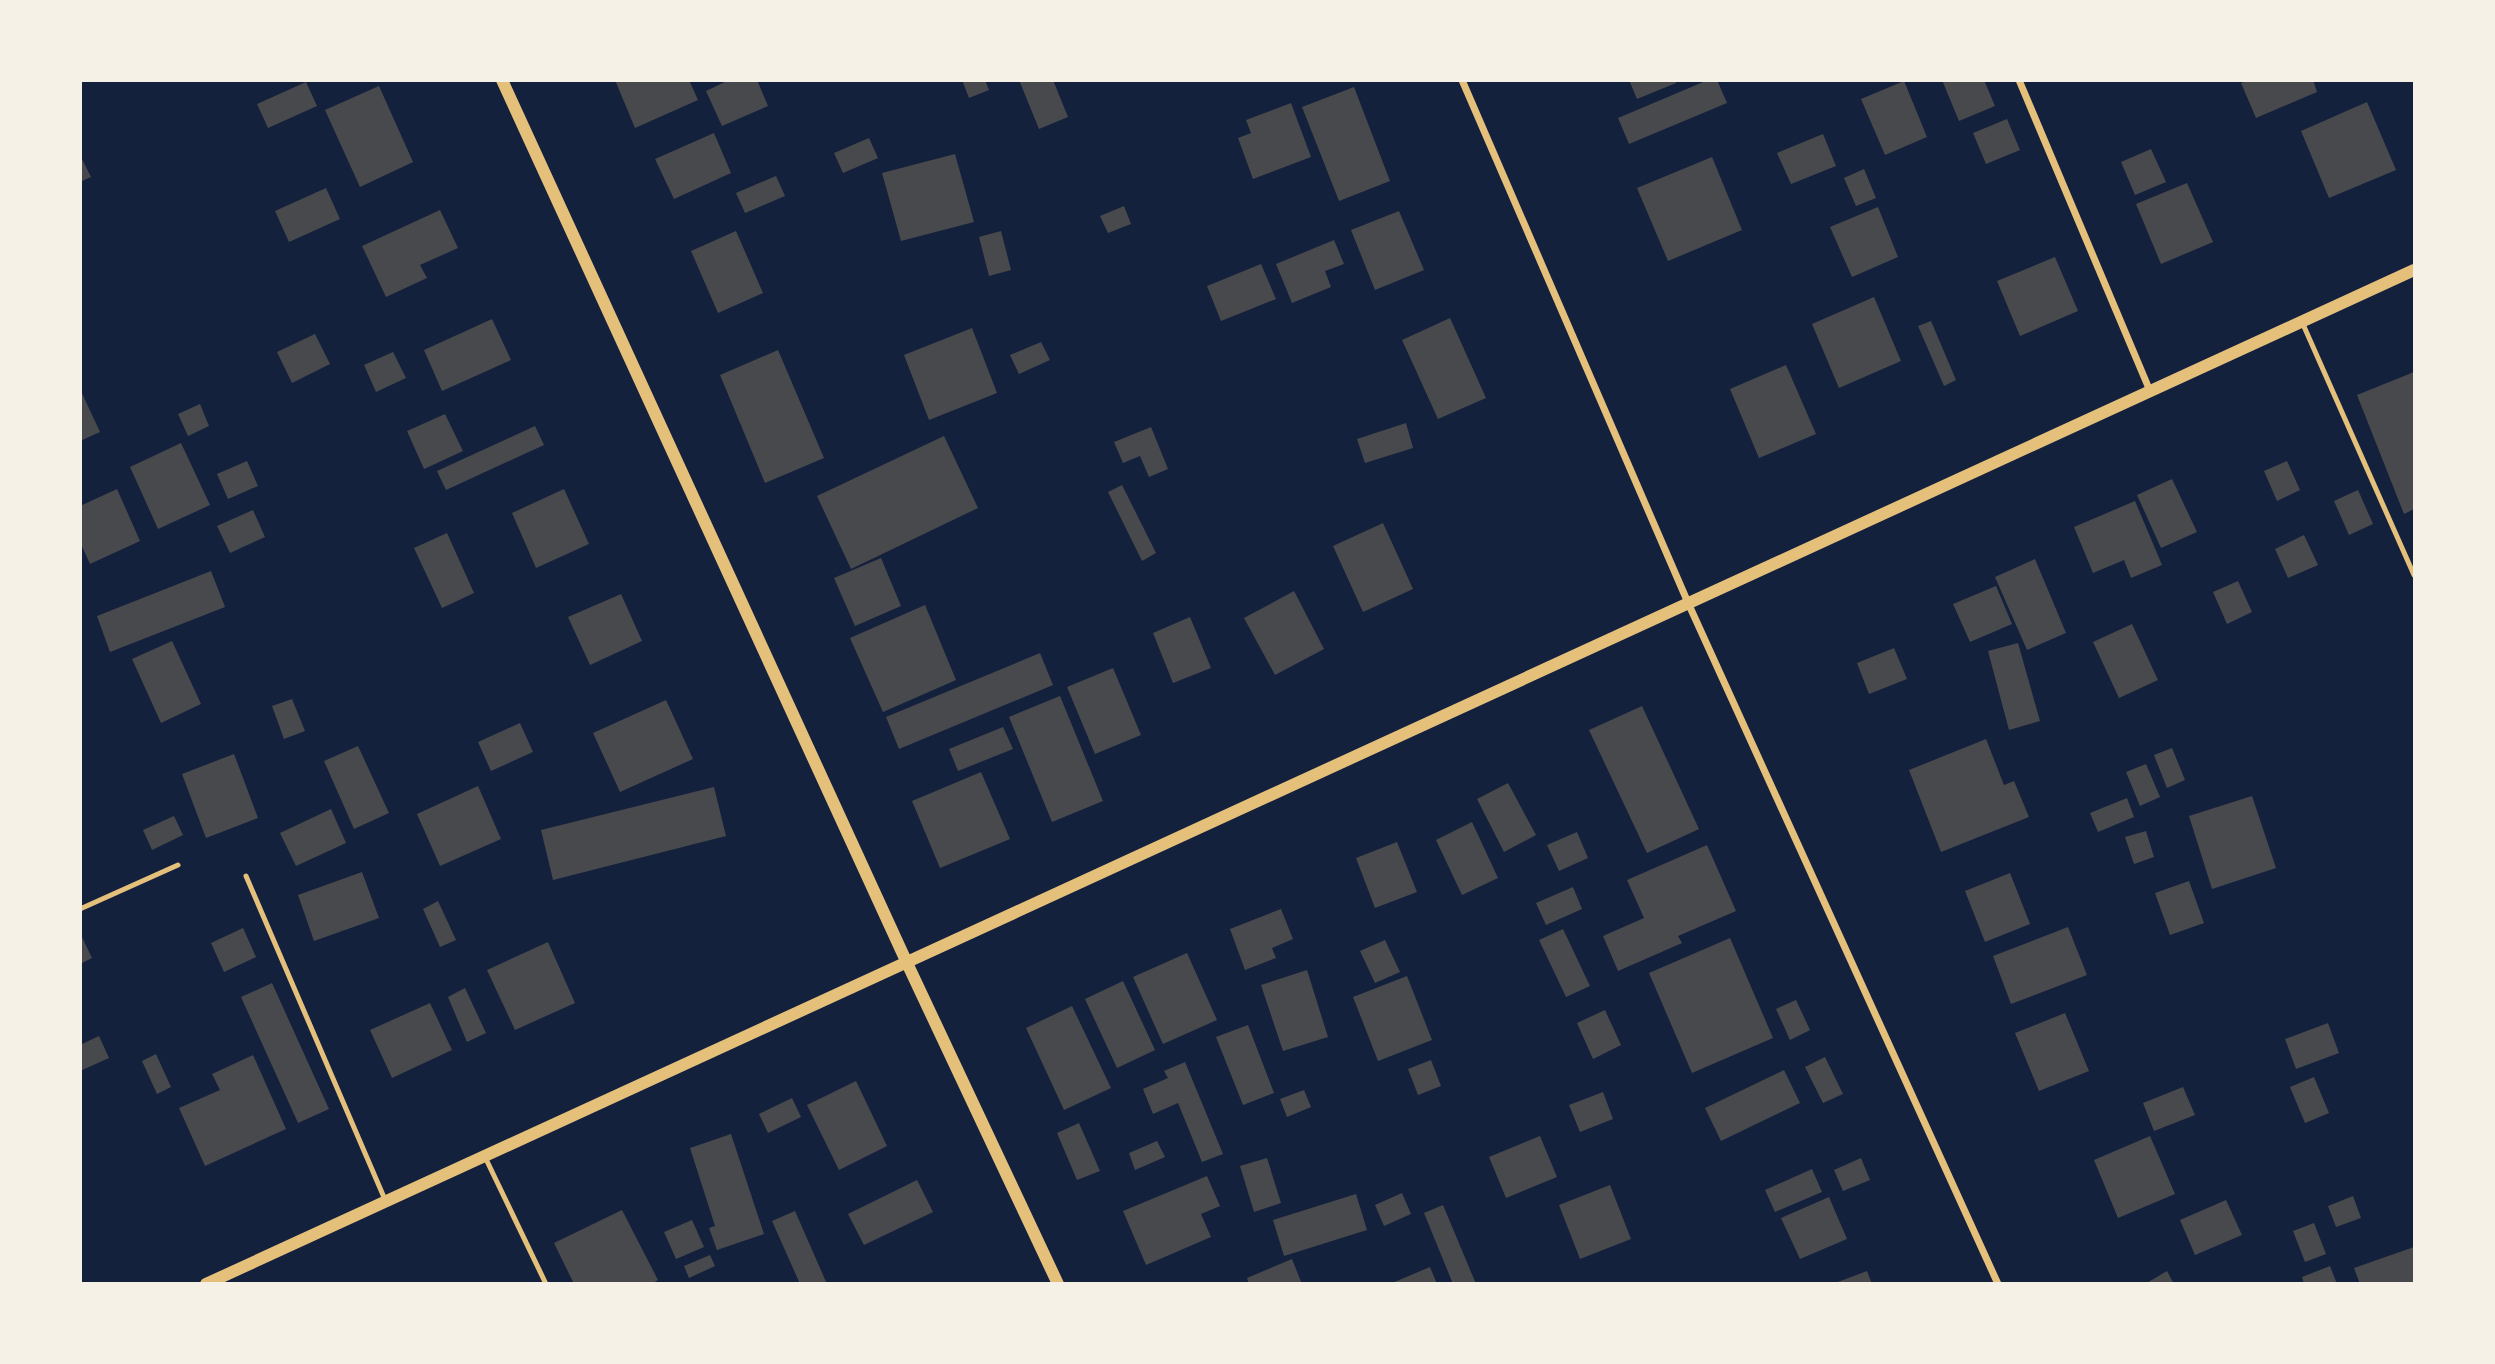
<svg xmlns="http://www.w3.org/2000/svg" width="2495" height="1364" font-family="Commissioner,sans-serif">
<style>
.building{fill:#48494c}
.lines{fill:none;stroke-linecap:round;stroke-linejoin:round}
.service{stroke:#e5c07b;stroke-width:5}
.minor{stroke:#e5c07b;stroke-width:7}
.tertiary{stroke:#e5c07b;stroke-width:12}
</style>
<rect width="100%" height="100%" fill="#14213d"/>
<!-- building -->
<path class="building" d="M615,80H689L698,100L635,128Z
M729,80H757L768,106L722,126L706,91Z
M962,80H985L989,90L969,98Z
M1019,80H1053L1068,117L1039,129Z
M1629,80H1675L1676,83L1637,99Z
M1708,80H1717L1727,103L1629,144L1618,118Z
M1942,80H1984L1995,106L1959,121Z
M2249,80H2313L2317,92L2256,118L2241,83Z
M1904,81L1927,137L1885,155L1861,99Z
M306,82L317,106L268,128L257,104Z
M379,86L413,162L360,187L325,110Z
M1354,87L1390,181L1339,201L1302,107Z
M2367,102L2396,170L2329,198L2301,131Z
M1291,103L1311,157L1253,179L1238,138L1251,133L1246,120Z
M2007,119L2020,150L1986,164L1973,133Z
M714,133L731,173L674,199L655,159Z
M1823,134L1836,166L1791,184L1777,153Z
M869,138L878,158L843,173L834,153Z
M2151,149L2166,182L2135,195L2121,162Z
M955,154L974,222L901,241L882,173Z
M80,155L91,177L80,182Z
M1712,157L1742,230L1668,261L1637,188Z
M1864,169L1876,198L1856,206L1844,178Z
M776,176L785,196L745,213L736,193Z
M2187,183L2213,242L2161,264L2136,204Z
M326,188L340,219L289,242L275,211Z
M1124,206L1131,224L1108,233L1100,216Z
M1878,207L1898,257L1852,277L1830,227Z
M440,210L458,248L420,265L427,278L386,297L362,246Z
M1399,211L1424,270L1375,290L1351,230Z
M736,231L763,293L718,313L691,251Z
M1001,231L1011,270L989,276L979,237Z
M1334,240L1344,264L1325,271L1331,287L1292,303L1276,264Z
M2055,257L2078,311L2020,336L1997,281Z
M1261,264L1276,299L1221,321L1207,286Z
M1874,297L1901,361L1839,388L1812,324Z
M1450,318L1486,398L1438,419L1402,340Z
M492,319L511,360L442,391L424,350Z
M1931,321L1956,380L1944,386L1918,326Z
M972,328L997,393L929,420L904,355Z
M315,334L330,364L292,383L277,352Z
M1041,342L1050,360L1019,374L1010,355Z
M778,350L824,458L765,483L720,375Z
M393,352L406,378L376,392L364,365Z
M1786,365L1816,434L1759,458L1730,389Z
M2414,372V509L2404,514L2357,395Z
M80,389L100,432L80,441Z
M200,404L209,426L188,436L178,414Z
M445,414L463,451L424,469L407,431Z
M1406,423L1413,448L1365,463L1357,439Z
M535,426L544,445L446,490L437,471Z
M1151,427L1168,469L1149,477L1140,456L1123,463L1114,442Z
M944,436L978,508L851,569L817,496Z
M181,443L210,505L158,529L130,467Z
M247,461L258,486L228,499L217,474Z
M2287,461L2300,490L2277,501L2264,471Z
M2172,479L2197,532L2161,548L2137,495Z
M1122,485L1156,553L1142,561L1108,492Z
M117,489L140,541L90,564L80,542V506Z
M564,489L589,544L536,568L512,513Z
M2358,490L2373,524L2349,535L2334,501Z
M2135,501L2162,565L2131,578L2124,560L2093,573L2074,527Z
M253,510L265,537L230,553L217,526Z
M1383,523L1413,589L1363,612L1333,546Z
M447,533L474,593L442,608L414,548Z
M2304,535L2318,565L2288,578L2275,549Z
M881,558L901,606L855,626L834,578Z
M2035,559L2066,633L2027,650L1995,577Z
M211,571L225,607L110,652L97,616Z
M2238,581L2252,612L2227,624L2213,592Z
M1996,586L2012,624L1970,642L1953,604Z
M1294,591L1324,649L1275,675L1244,618Z
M621,594L642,641L590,665L568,617Z
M925,605L956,680L883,712L850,638Z
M1190,617L1211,668L1173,683L1153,633Z
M2132,624L2158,680L2119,698L2093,642Z
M172,641L201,704L161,723L132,659Z
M2018,643L2040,721L2009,730L1988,651Z
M1894,648L1907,679L1869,694L1857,663Z
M1040,653L1053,685L899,749L886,717Z
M1113,668L1141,735L1095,754L1067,687Z
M1060,696L1103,801L1052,822L1009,717Z
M292,699L305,731L284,739L272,706Z
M666,700L693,759L620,792L593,733Z
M1642,706L1699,829L1647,853L1589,730Z
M520,723L533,752L491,771L478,742Z
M1003,727L1013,749L958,771L949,749Z
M1986,739L2004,785L2014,781L2029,817L1941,852L1909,770Z
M358,746L389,813L354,829L324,761Z
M2172,748L2185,780L2167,788L2154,755Z
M234,754L258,818L206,838L182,774Z
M2146,764L2160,797L2140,806L2126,772Z
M981,772L1010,839L940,868L912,801Z
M1508,783L1536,835L1504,852L1477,799Z
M478,786L501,839L440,866L417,814Z
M714,787L726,836L553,880L541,830Z
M2252,796L2276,868L2212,889L2189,816Z
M2127,798L2134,817L2098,832L2090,813Z
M331,809L346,843L296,866L280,833Z
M174,816L183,835L152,850L143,830Z
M1472,822L1498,878L1462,895L1436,840Z
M2146,831L2154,857L2134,864L2125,837Z
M1577,832L1588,858L1559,871L1547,845Z
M1397,842L1417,892L1375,908L1356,858Z
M1707,845L1736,911L1678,936L1682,943L1618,971L1603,936L1644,918L1627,880Z
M362,872L379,918L314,941L298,895Z
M2010,873L2030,924L1985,942L1965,891Z
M2189,881L2204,923L2170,935L2155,893Z
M1573,887L1582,909L1546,925L1536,903Z
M438,901L456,940L440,947L423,909Z
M1281,909L1293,939L1272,948L1276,958L1245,970L1230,929Z
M2068,927L2087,975L2011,1004L1993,956Z
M243,928L256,957L224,972L211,943Z
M1563,929L1590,986L1566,997L1539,940Z
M80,933L92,958L80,964Z
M1730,938L1773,1038L1692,1073L1649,973Z
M1385,940L1400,972L1375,983L1360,951Z
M548,942L575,1003L515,1030L487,970Z
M1187,953L1217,1020L1163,1044L1133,977Z
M1307,970L1328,1037L1283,1051L1261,985Z
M1407,976L1432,1040L1378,1061L1353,997Z
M1123,981L1155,1050L1117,1068L1085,999Z
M272,983L329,1109L298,1123L241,997Z
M465,988L486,1033L467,1042L448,997Z
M1796,1000L1810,1030L1790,1040L1776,1009Z
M430,1003L452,1050L392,1078L370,1030Z
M1072,1006L1111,1088L1064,1110L1026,1028Z
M1605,1010L1621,1045L1593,1059L1577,1023Z
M2065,1013L2089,1071L2039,1091L2015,1033Z
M2328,1023L2339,1053L2296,1069L2285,1039Z
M1248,1025L1274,1093L1243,1105L1216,1037Z
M99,1036L109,1058L80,1071V1045Z
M156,1054L171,1087L157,1094L142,1061Z
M253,1055L286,1129L205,1166L179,1108L220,1090L212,1074Z
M1825,1057L1843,1094L1823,1103L1805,1067Z
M1431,1060L1441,1086L1418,1095L1408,1069Z
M1185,1062L1223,1154L1202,1162L1178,1103L1153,1114L1143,1089L1168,1078L1164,1071Z
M1784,1070L1800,1103L1721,1141L1705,1108Z
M2314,1077L2329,1113L2305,1123L2290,1087Z
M856,1081L887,1146L839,1170L807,1105Z
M2183,1087L2195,1115L2154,1131L2143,1103Z
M1304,1090L1311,1107L1287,1117L1280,1099Z
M1603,1092L1613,1119L1580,1132L1569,1105Z
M792,1098L801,1117L768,1133L759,1114Z
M1079,1123L1100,1171L1077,1180L1057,1133Z
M731,1134L764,1234L717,1250L709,1228L715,1226L690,1148Z
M1540,1136L1557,1177L1506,1198L1489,1157Z
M2150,1136L2175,1194L2118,1218L2094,1160Z
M1157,1141L1165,1157L1135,1170L1129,1153Z
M1267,1158L1281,1203L1254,1212L1240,1166Z
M1861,1158L1870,1180L1843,1191L1834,1170Z
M1812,1169L1822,1192L1775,1212L1765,1190Z
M1207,1176L1220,1206L1201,1214L1211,1237L1146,1265L1123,1211Z
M917,1180L933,1212L864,1245L848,1214Z
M1610,1185L1631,1239L1580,1259L1559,1205Z
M1402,1193L1411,1214L1384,1226L1375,1205Z
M1356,1194L1367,1230L1284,1256L1273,1220Z
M2353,1196L2361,1218L2336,1227L2328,1206Z
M1829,1197L1847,1239L1800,1259L1781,1218Z
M2226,1200L2242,1235L2195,1255L2180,1220Z
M1443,1205L1476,1284H1453L1424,1213Z
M622,1210L658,1280L651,1284H574L554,1243Z
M795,1211L827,1284H800L772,1221Z
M692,1220L704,1247L676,1259L664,1232Z
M2314,1223L2326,1254L2305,1262L2293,1231Z
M2414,1247V1284H2360L2354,1268Z
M710,1255L715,1266L689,1278L684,1266Z
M1292,1259L1302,1284H1249L1247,1278Z
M2330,1266L2337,1284H2304L2302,1277Z
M1430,1267L1437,1284H1392V1283Z
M1867,1271L1872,1284H1835V1283Z
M2167,1271L2174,1284H2145Z"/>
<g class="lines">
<!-- service -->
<path class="service" d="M2302,322L2414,575
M246,876L386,1202
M80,909L178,865
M485,1157L546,1284"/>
<!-- minor -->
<path class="minor" d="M1462,80L1689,605L1998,1284
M2019,80L2150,391"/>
<!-- tertiary -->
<path class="tertiary" d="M502,80L907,963L1058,1284
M206,1284L2414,270"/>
</g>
<!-- border -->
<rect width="2495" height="1364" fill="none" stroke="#f6f1e7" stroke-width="164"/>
</svg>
